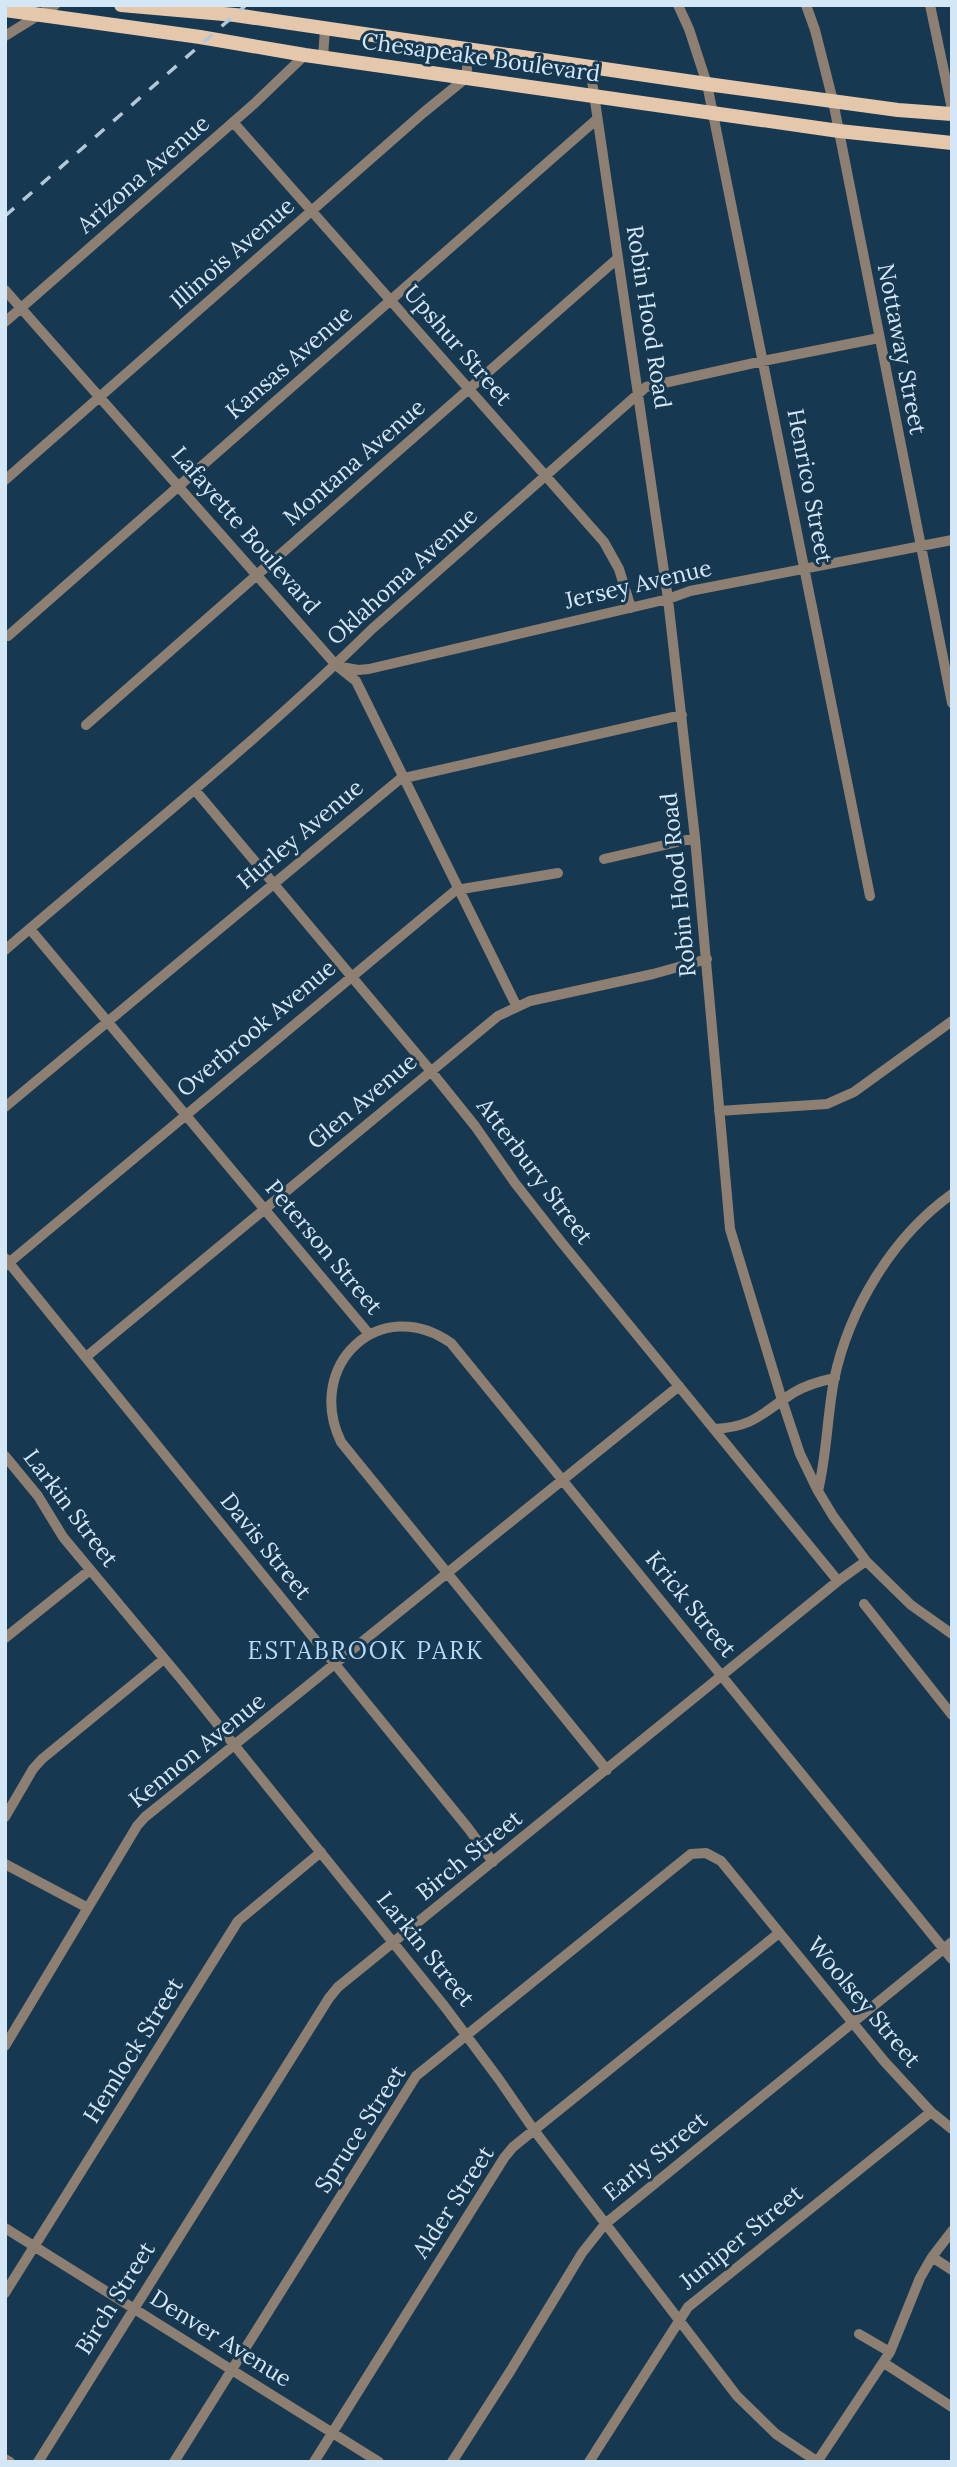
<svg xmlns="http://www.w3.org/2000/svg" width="957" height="2467" font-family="Lora,serif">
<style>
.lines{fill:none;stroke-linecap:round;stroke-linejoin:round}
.minor{stroke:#8d7f71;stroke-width:10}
.major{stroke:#e5c8ac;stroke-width:14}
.rail{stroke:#b2c8d9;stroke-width:3.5;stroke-dasharray:12 12;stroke-linecap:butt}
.labels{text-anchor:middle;stroke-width:6;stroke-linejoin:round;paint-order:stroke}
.street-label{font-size:23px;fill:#d4e7f7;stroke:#173851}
.neighbourhood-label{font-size:24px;letter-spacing:2px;fill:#b5dafa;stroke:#173851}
</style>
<rect width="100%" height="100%" fill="#173851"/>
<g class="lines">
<!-- minor -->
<path class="minor" d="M678,5L689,29L707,84L870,896
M806,5L815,30L833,101L952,703
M930,5L952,109
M5,36L55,5
M323,57L325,29
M590,67L668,599L695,838L730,1229L782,1400L800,1454L818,1491L833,1516L866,1561L911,1605L952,1634
M233,122L604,542L619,569L631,608
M5,290L336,665L356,681L516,1005
M5,322L255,103L305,55
M5,480L423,113L466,78L469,50
M8,636L597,119
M342,667L358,670L369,669L668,599L690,591L952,540
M86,725L618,258
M195,790L430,1070L475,1126L515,1183L562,1243L838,1581
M604,859L695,838
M30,929L369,1334
M5,950C128,844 256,743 372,629L646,387L763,361L879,338
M5,1107L400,779L682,715
M719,1111L827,1104L854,1092L952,1021
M5,1258L468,1828L493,1862
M5,1266L456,890L558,873
M86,1357L498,1016L530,1001L653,974L707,959
M714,1429C754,1427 762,1413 793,1393C806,1385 820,1381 835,1378
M5,1456L38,1496L63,1537L182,1680L445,2007L498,2078L534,2130L737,2396L776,2434L818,2462
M818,1491C827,1454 827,1417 834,1380C849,1309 892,1237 952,1194
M864,1604L952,1715
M5,1638L90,1570
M607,1770L341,1442C304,1365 380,1293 451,1343L952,1959
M5,1817L33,1769L42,1759L164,1659
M5,1864L88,1908
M5,2046L137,1826L145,1817L679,1386
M5,2228L379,2462
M932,2257L952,2270
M5,2293L238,1921L321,1852
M859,2334L890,2352
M884,2363L952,2407
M5,2459L10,2462
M38,2462L329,1998L338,1987L838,1581L866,1561
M174,2462L416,2076L691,1854L706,1853L721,1861L884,2061L931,2112L952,2129
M314,2462L504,2158L513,2147L779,1933
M452,2462L511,2370L582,2253L605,2224L952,1942
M589,2462L688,2307L931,2112
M817,2462L890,2352L920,2278L932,2257L952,2231"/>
<!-- major -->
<path class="major" d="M121,5L235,15L707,84L898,110L952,114
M5,10L200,37L305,55L839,131L952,143"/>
<!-- rail -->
<path class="rail" d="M5,216L246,5"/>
</g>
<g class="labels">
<!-- street labels -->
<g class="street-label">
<text transform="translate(481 57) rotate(8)" y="8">Chesapeake Boulevard</text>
<text transform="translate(143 174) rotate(-41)" y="8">Arizona Avenue</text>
<text transform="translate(232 253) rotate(-41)" y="8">Illinois Avenue</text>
<text transform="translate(649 317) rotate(81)" y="8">Robin Hood Road</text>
<text transform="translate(458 345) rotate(49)" y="8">Upshur Street</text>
<text transform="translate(902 349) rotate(79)" y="8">Nottaway Street</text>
<text transform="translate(289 362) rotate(-41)" y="8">Kansas Avenue</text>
<text transform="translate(354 462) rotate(-41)" y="8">Montana Avenue</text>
<text transform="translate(810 486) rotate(79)" y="8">Henrico Street</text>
<text transform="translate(246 530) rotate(49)" y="8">Lafayette Boulevard</text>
<text transform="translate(402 576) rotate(-42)" y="8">Oklahoma Avenue</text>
<text transform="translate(638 584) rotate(-13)" y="8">Jersey Avenue</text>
<text transform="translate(300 834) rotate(-40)" y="8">Hurley Avenue</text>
<text transform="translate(678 885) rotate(-96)" y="8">Robin Hood Road</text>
<text transform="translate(256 1028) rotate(-40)" y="8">Overbrook Avenue</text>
<text transform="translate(362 1101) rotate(-40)" y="8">Glen Avenue</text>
<text transform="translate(535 1171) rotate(53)" y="8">Atterbury Street</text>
<text transform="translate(324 1247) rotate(50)" y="8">Peterson Street</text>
<text transform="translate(71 1508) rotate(53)" y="8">Larkin Street</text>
<text transform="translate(266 1546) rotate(51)" y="8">Davis Street</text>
<text transform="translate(691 1604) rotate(51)" y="8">Krick Street</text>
<text transform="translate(197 1750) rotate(-39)" y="8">Kennon Avenue</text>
<text transform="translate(469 1855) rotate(-39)" y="8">Birch Street</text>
<text transform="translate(426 1949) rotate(51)" y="8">Larkin Street</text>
<text transform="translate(864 2002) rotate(50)" y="8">Woolsey Street</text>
<text transform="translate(133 2050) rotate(-58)" y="8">Hemlock Street</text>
<text transform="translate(360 2129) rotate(-57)" y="8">Spruce Street</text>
<text transform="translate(655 2156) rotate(-39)" y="8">Early Street</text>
<text transform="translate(453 2202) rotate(-57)" y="8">Alder Street</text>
<text transform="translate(741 2237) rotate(-39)" y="8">Juniper Street</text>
<text transform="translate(115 2298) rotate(-58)" y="8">Birch Street</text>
<text transform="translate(221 2338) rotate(32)" y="8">Denver Avenue</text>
</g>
<!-- neighbourhood labels -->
<g class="neighbourhood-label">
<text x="366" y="1659">ESTABROOK PARK</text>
</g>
</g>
<!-- border -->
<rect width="957" height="2467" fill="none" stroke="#d4e7f7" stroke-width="14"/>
</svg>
